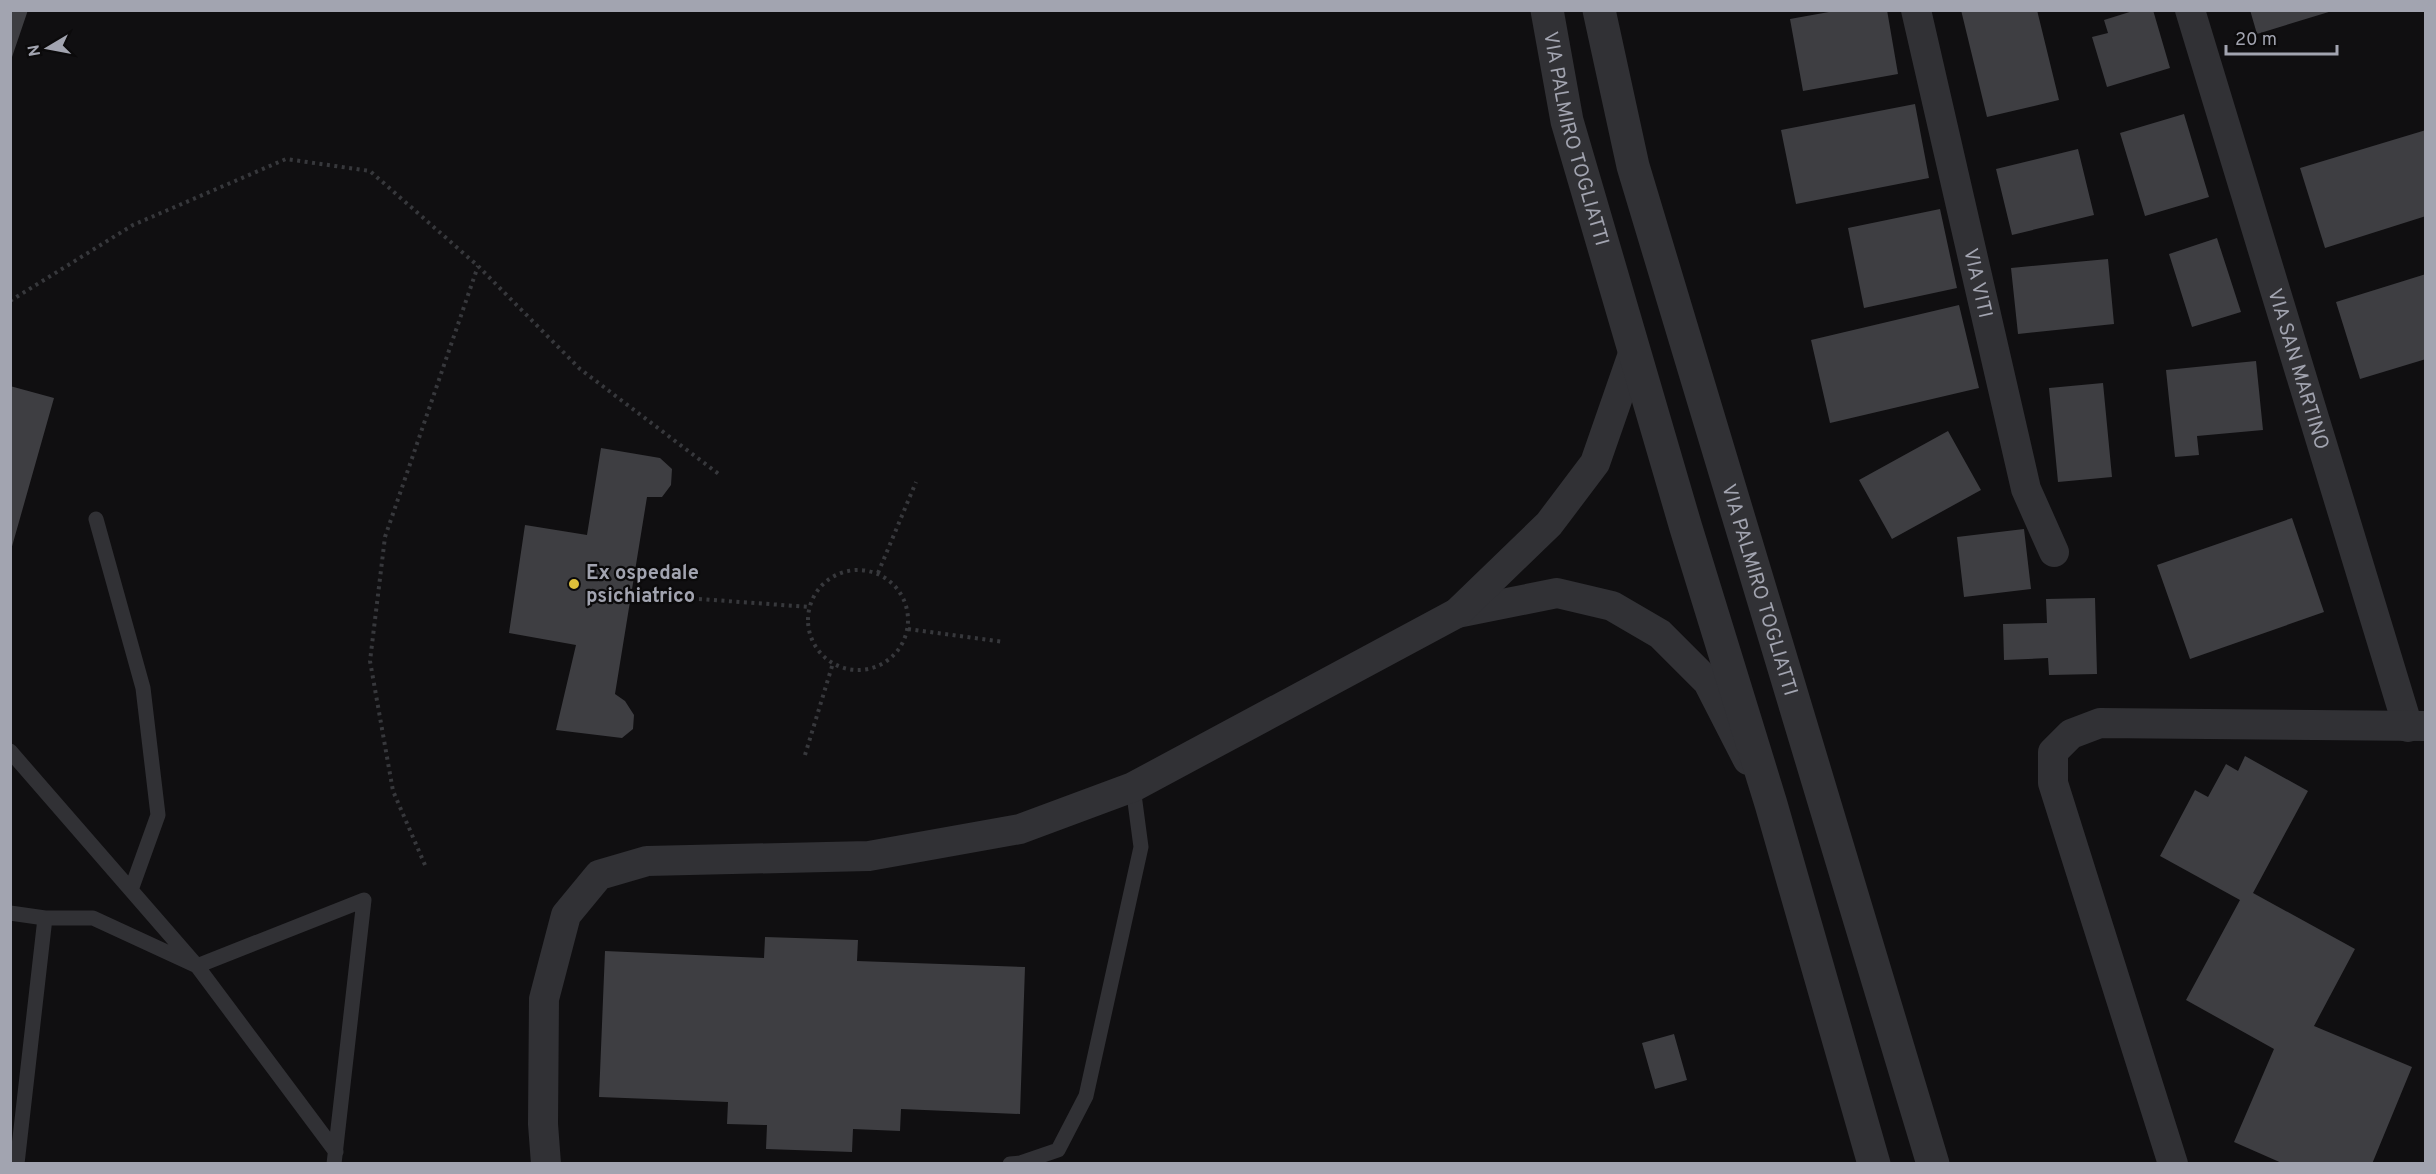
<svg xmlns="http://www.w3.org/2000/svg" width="2436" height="1174" font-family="Overpass,sans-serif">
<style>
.building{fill:#3e3e42}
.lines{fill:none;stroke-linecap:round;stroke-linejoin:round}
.path{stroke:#37383c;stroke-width:4;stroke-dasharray:3 4.5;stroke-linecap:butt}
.service{stroke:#313135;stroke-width:15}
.minor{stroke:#313135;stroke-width:30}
.tertiary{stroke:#313135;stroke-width:33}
.poi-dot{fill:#dec03a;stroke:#0b0a0b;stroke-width:2}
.labels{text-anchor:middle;stroke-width:4.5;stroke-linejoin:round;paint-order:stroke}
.street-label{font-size:20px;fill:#a2a4b0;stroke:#0b0a0b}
.poi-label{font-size:20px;font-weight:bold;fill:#a2a4b0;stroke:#0b0a0b;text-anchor:start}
</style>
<rect width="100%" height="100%" fill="#100f11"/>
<!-- building -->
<path class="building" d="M10,10H28L11,60H10Z
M1840,10H1887L1898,74L1803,91L1790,19Z
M1961,10H2037L2059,100L1987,117Z
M2136,10H2153L2170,68L2107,87L2092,37L2108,33L2104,20Z
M2250,10H2332V11L2257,34Z
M1915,104L1929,178L1796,204L1781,130Z
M2184,114L2209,197L2145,216L2120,133Z
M2426,130V216L2325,248L2300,168Z
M2078,149L2094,215L2012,235L1996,169Z
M1940,209L1957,288L1864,308L1848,228Z
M2217,238L2241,312L2192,327L2169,254Z
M2108,259L2114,324L2018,334L2011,268Z
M2426,274V359L2360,379L2336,302Z
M1959,305L1979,388L1830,423L1811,340Z
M2256,361L2263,430L2197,436L2199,455L2175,457L2166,370Z
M2103,383L2112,477L2058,482L2049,388Z
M10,386L54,398L11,550H10Z
M1948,431L1981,490L1892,539L1859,480Z
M601,448L660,458L672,469L671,485L662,497H647L615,694L625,701L634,715L633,729L622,738L556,730L576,645L509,633L525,525L587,535Z
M2292,518L2324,612L2190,659L2157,565Z
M2024,529L2031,589L1964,597L1957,537Z
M2095,598L2097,674L2049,675L2048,658L2004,660L2003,624L2047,623L2046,599Z
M2245,756L2308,791L2253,893L2355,949L2314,1026L2412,1067L2372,1164H2284L2234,1142L2274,1049L2186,1000L2240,900L2160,856L2195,790L2208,797L2226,764L2238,771Z
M765,937L858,940L857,961L1025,967L1020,1114L901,1109L900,1131L853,1129L852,1152L766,1149L767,1125L727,1124L728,1102L599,1097L605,951L764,958Z
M1674,1034L1687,1080L1655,1089L1642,1043Z"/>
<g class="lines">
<!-- path -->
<path class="path" d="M10,301L133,225L286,159L370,171L478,266L580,369L720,475
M808 620a50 50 0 1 1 100 0a50 50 0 1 1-100 0Z
M878,573L916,482
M699,599L810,607
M908,629L1004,642
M805,755L833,663
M425,865L393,791L370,661L385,537L478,266"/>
<!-- service -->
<path class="service" d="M96,519L143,688L158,815L131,890
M10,751L197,966L336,1152
M10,913L45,918H93L197,966L364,900L334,1164
M17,1164L45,918
M1010,1164L1020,1163L1058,1150L1086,1096L1141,847L1133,787"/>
<!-- minor -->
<g class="minor">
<path id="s1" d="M1916,10L2026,489L2054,552"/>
<path id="s2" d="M2190,10L2408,727"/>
<path d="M1457,613L1557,593L1612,606L1660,634L1708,682L1748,760"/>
<path d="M546,1164L543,1124L544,999L566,915L599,875L647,861L869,856L1020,829L1133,787L1457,613L1549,524L1595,463L1634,351"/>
<path d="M2173,1164L2053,783V752L2071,734L2100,723L2425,726"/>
</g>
<!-- tertiary -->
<g class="tertiary">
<path id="s3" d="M1547,10L1567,121L1686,528L1771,804L1874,1164"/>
<path id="s4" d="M1599,10L1633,166L1933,1164"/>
</g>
</g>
<!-- markers -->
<circle class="poi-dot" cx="574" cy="584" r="6"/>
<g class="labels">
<!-- street labels -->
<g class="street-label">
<text dy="7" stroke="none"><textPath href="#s3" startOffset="132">VIA PALMIRO TOGLIATTI</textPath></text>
<text dy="7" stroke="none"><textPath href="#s1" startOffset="280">VIA VITI</textPath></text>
<text dy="7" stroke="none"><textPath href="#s2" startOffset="375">VIA SAN MARTINO</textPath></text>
<text dy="7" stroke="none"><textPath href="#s4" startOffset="602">VIA PALMIRO TOGLIATTI</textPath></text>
</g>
<!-- poi labels -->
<g class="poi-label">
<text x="586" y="579">Ex ospedale<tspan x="586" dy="23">psichiatrico</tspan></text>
</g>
</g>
<!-- border -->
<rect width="2436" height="1174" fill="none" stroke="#a2a4b0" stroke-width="24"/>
<!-- north arrow -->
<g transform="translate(48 48) rotate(260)" stroke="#0b0a0b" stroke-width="4.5" paint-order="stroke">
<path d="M0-4.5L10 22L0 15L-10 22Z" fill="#a2a4b0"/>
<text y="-9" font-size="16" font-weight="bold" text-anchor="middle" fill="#a2a4b0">N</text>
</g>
<!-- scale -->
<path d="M2226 45v9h111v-9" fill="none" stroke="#a2a4b0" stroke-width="3"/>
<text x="2235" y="45" font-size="18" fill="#a2a4b0" stroke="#0b0a0b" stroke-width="4.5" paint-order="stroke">20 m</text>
</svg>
